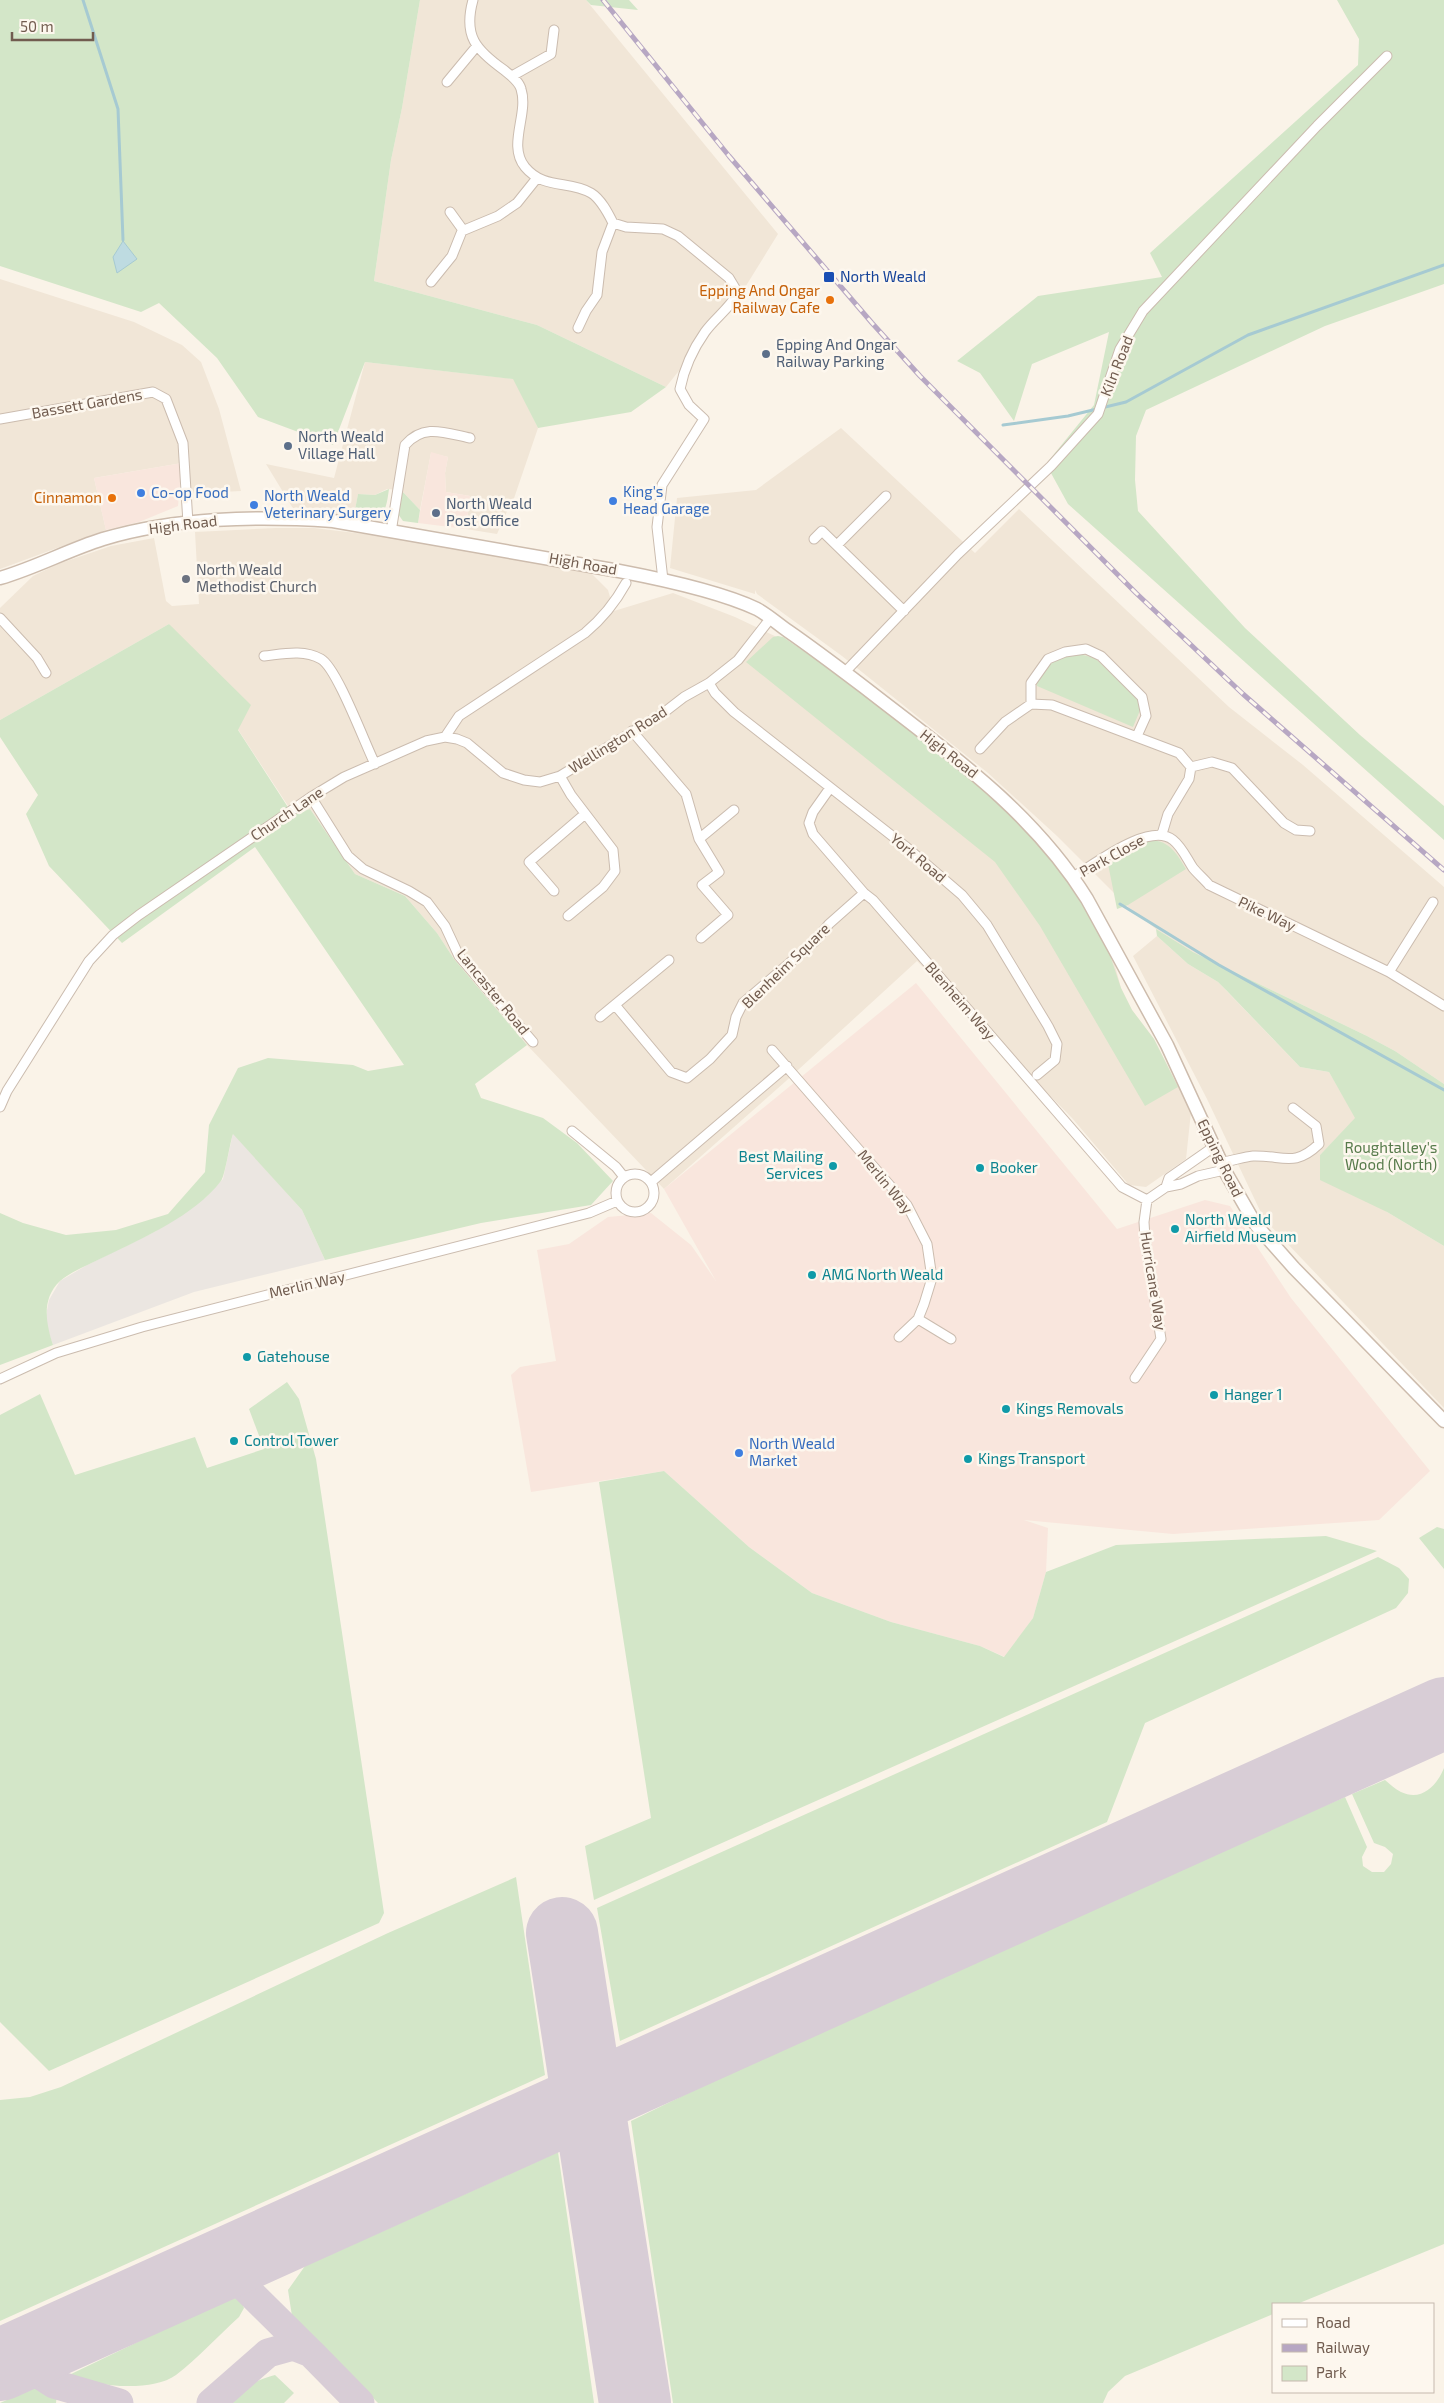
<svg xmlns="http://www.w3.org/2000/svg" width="1444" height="2403" font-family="'Exo 2',sans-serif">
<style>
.residential{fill:#f1e6d7}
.commercial{fill:#f9e6dd}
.industrial{fill:#ebe6e1}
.green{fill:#d3e6c8}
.water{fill:#bedbe1;stroke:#a6cad2}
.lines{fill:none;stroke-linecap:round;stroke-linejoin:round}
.stream{stroke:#a6cad2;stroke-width:3}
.taxiway{stroke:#d8cdd6;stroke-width:29}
.runway{stroke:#d8cdd6;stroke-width:72}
.street-casing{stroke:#cbbcaf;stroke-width:11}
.secondary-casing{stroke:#cdbcad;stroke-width:15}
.street{stroke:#fff;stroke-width:9}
.secondary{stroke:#fff;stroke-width:12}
.rail-casing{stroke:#b7a7c3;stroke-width:5}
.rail{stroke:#fdf7ee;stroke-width:3;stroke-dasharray:9;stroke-linecap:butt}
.transit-dot{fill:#1a4fb4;stroke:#fdf7ee;stroke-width:2}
.food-dot{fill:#e8710a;stroke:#fdf7ee;stroke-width:2}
.service-dot{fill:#5c6f8a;stroke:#fdf7ee;stroke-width:2}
.shop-dot{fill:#3f7fe0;stroke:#fdf7ee;stroke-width:2}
.worship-dot{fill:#6b7280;stroke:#fdf7ee;stroke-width:2}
.culture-dot{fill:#0f9aa8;stroke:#fdf7ee;stroke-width:2}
.labels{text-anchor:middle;stroke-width:5;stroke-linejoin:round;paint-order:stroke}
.transit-label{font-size:15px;fill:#164399;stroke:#fdf7ee;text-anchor:start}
.food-label{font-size:15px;fill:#c56008;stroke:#fdf7ee;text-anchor:end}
.service-label{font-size:15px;fill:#4e5e75;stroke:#fdf7ee;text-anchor:start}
.street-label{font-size:15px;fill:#715c4f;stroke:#fdf7ee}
.shop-label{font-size:15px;fill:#366cbe;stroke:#fdf7ee;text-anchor:start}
.worship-label{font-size:15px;fill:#5b616d;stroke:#fdf7ee;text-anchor:start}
.park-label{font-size:15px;fill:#577b4b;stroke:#fdf7ee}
.culture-label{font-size:15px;fill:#0d838f;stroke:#fdf7ee;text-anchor:start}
</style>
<rect width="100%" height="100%" fill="#faf3e8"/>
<!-- residential -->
<path class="residential" d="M420,0H586L778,234L744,289L666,387L537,325L374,281L391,160L402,108Z
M0,279L134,322L182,345L201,362L219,409L241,491L184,494L182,463L94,478L106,530L0,569Z
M365,362L514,379L538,428L510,510L508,509L497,534L466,529L470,496L446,492L445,473L448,457L431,453L420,510L401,490L387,489L375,495L358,494L354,515L294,510L266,464L334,478Z
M841,428L975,553L1019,509L1229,707L1303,765L1444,887V1084L1395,1051L1367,1036L1193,952L1156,929L1127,906L1057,836L988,773L842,656L757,594L755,590V594L670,568L677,498L756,490Z
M276,528H314L389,537L590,572L608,590L614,611L673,593L735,617L779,638L1114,962L1121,988L1132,1010L1154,1039L1191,1112L1186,1159L1146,1187L1129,1185L1072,1118L917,961L786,1081L664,1189L527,1045L454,959L437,933L405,896L355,874L310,809L294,815L169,624L0,720V608L33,576L58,564L111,546L154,538L166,601L172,606L199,604L195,532Z
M1157,936L1188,964L1218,982L1300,1067L1329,1072L1356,1118L1320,1155L1387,1212L1444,1246V1408L1264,1219L1207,1099L1133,956Z"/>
<!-- commercial -->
<path class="commercial" d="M431,452L448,457L445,473L446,492L470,496L466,529L418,523Z
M182,463L178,506L139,522L106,530L94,478Z
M916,983L1117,1229L1205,1200L1230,1206L1291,1298L1430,1471L1379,1520L1173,1534L1024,1520L1048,1528L1046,1572L1033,1618L1005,1657L980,1646L891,1622L812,1593L749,1547L664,1471L531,1492L511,1375L520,1367L556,1361L537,1250L569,1244L608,1217L651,1213L691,1245L716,1281L664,1189Z"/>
<!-- industrial -->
<path class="industrial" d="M233,1133L302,1210L325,1260L194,1292L53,1345L45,1321L49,1300L60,1281L87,1265L156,1231L205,1198L223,1179Z"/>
<!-- green -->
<path class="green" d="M0,0H420L402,108L391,160L374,281L537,325L666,387L631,412L538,428L513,379L365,362L333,445L258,417L217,358L159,303L141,312L0,266Z
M586,0H629L638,10L591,5Z
M1337,0H1444V284L1325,326L1146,410L1136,436L1135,480L1138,511L1245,628L1360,735L1444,806V840L1068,504L1046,464L1094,405L1109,332L1032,364L1014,421L980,373L957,361L1038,296L1162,277L1150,253L1358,65L1359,39Z
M389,489C385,518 383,519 354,515L358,494L375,495Z
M401,490L420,510L418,523L403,521L398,514Z
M169,624L251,705L238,730L293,815L310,809L355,874L405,896L437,933L454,959L527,1045L475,1084L481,1098L543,1118L577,1143L613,1181L591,1205L481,1223L325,1260L302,1210L233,1134C230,1142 225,1176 221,1181C194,1216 143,1238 104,1257C90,1264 72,1271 60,1281C41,1299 46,1323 53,1345L0,1365V1213L23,1223L66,1235L116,1230L168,1214L205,1172L209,1125L238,1068L268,1058L353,1065L368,1071L404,1065L255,847L122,943L49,866L26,814L38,795L0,737V720Z
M778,636L783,637L843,678L965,775L1016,818L1062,872L1081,901L1107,946L1121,988L1132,1010L1154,1039L1178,1087L1145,1106L1040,926L995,862L746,662L773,637Z
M1083,655L1095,658L1140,701L1141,708L1133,727L1037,686C1037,673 1054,658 1066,656C1071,655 1077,655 1083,655Z
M1151,840C1170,841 1177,854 1186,869L1128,905L1117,909L1108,864Z
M1156,929L1193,952L1367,1036L1395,1051L1444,1084V1246L1387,1212L1320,1180V1155L1355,1118L1329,1072L1300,1067L1227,991L1218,982L1188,964L1157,936Z
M287,1382L299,1399L316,1459L384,1913L379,1923L49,2071L0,2022V1415L40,1394L75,1475L195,1437L207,1468L264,1449L249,1409Z
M664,1471L749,1547L812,1593L891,1622L980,1646L1004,1657L1033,1618L1046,1572L1116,1545L1326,1536L1377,1551L594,1900L585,1846L651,1818L599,1482Z
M1437,1527L1444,1529V1569L1419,1538Z
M1378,1557L1399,1568L1409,1579L1408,1593L1396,1608L1145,1723L1107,1822L620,2041L597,1908Z
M1444,1768V2244L1297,2304H1273V2314L1125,2376L1108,2392L1103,2403H673L631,2121L715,2080L1261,1833L1345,1797L1367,1847L1362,1857L1363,1866L1372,1872H1384L1391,1864L1393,1854L1385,1847L1374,1843L1352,1794L1385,1780C1390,1784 1395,1789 1401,1792C1422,1802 1437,1785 1444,1768Z
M516,1877L545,2075L0,2321V2100L30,2097L61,2087L388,1933Z
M558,2152L594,2403H378L292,2316L288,2290L305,2266Z
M233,2296L242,2303L244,2308L239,2317C218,2336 198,2358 176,2375C151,2393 95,2386 67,2376Z
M275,2375L294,2393L284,2403H225C238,2391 257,2379 275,2375Z
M34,2388H43L57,2394L56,2403H0Z"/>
<!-- water -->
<path class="water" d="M123,241L137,259L117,273L113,257Z"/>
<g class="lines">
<!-- stream -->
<path class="stream" d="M83,0L118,109L123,240
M1003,425L1068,416L1126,402L1248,335L1444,265
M1120,904L1219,965L1444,1090"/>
<!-- taxiway -->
<path class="taxiway" d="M221,2264L311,2353
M25,2354L34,2371L54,2384L119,2403
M211,2403L268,2353L293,2346L311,2353L360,2403"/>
<!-- runway -->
<path class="runway" d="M562,1933L635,2403
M0,2365L1444,1713"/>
<defs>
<path id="street" d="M473,0C463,36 476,50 504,70C510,75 519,81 521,89C529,114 507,145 525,167C544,190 569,180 591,193C601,199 608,213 613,223L626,227L663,229L678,236L729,278L738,293C729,309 715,318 705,332C693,349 684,369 680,389L689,405L704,419L662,485L657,527L663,580
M512,76L551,54L554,30
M447,82L476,47
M450,212L463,230
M431,282L452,256L462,231L498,216L517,203L537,178
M578,328L586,311L597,295L602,252L613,223
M0,419L153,392L166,399L183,443L188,523
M391,532L405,445C424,423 445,433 470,438
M814,539L822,531L904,611
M837,545L886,496
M0,618L37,658L46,673
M264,656C283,654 303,649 321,659C337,668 365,744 375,764
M845,672L958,554L1051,466L1098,414L1120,349L1143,311L1317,126L1387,56
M709,683L715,693L734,712L905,846L962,895L987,925L1048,1026L1057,1044L1055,1060L1037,1075
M1031,704V683L1048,659L1065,652L1086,649L1101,656L1142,697L1146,716L1137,736
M632,731L686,794L699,839L719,872L702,885L728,915L701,938
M445,737L459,716L585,633C603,618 615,603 626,583
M980,749L1005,722L1031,704L1052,705L1179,753L1191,767L1189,779L1168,814L1162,834
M1191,767L1212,762L1232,768L1284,823L1296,830L1310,831
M560,776L571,795L613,850L615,871L603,887L568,916
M830,788L813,812L809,823L813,834L864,893L873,900L1122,1187L1147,1200
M311,797L348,856L363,869L409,891L427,902L445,926L459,956L533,1042
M699,839L734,810
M1073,877C1095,864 1150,821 1173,840C1182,847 1187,859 1193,868C1198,874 1204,879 1209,885L1389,972L1444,1006
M554,891L529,862L585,814
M1389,972L1433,902
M615,1005L671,1072L687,1078L710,1059L732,1035L736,1017L743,1003L815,941L829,924L864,893
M600,1017L669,960
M772,1050L907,1205L927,1244L932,1278L924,1304L918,1319L899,1337
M0,1107L7,1091L89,961L113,935L139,915L311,797L344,777L426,741L445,737L457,739L467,743L503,773L524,780L540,782L560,776L662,714L684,697L709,683L738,660L770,619
M572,1131L616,1167L624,1177
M1222,1162C1232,1161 1243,1157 1253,1156C1283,1155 1294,1168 1319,1144L1316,1126L1293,1108
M616 1193a19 19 0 1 1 38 0a19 19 0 1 1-38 0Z
M651,1182L787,1066
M1166,1187L1169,1178L1215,1146
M918,1319L951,1339
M1135,1378L1161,1339L1145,1238L1144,1222L1147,1200L1166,1187L1181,1184L1198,1176L1220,1171L1226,1173
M0,1379L56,1353L142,1327L589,1213L617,1201"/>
<path id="secondary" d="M0,578C35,568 68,550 103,539C177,517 257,516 333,521L619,571C661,579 719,591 757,609C768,615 778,624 788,631C814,649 839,668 864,687C946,751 1031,809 1087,899L1167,1045L1226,1173L1256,1225L1294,1268L1444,1421"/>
</defs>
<!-- street casing -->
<use href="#street" class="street-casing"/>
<!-- secondary casing -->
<use href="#secondary" class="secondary-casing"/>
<!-- street -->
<use href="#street" class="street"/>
<!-- secondary -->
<use href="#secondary" class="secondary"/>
<defs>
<path id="rail" d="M603,0L729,156L872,323L920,376L1136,593L1243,694L1444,870"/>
</defs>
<!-- rail casing -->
<use href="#rail" class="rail-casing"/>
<!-- rail -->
<use href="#rail" class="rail"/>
</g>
<!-- markers -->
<rect class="transit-dot" x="823" y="271" width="12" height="12" rx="2.5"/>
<g class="food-dot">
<circle cx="830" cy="300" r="5"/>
<circle cx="112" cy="498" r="5"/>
</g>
<g class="service-dot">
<circle cx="766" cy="354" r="5"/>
<circle cx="288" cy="446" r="5"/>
<circle cx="436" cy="513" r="5"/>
</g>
<g class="shop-dot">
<circle cx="141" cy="493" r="5"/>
<circle cx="613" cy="501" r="5"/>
<circle cx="254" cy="505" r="5"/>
<circle cx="739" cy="1453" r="5"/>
</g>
<circle class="worship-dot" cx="186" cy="579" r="5"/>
<g class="culture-dot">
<circle cx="833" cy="1166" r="5"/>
<circle cx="980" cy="1168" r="5"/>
<circle cx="1175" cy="1229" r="5"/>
<circle cx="812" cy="1275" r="5"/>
<circle cx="247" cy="1357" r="5"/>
<circle cx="1214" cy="1395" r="5"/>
<circle cx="1006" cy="1409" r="5"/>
<circle cx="234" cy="1441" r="5"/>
<circle cx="968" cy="1459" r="5"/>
</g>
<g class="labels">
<!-- transit labels -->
<g class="transit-label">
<text x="840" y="282">North Weald</text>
</g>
<!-- food labels -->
<g class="food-label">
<text x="820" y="296">Epping And Ongar<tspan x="820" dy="17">Railway Cafe</tspan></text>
<text x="102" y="503">Cinnamon</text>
</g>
<!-- service labels -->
<g class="service-label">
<text x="776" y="350">Epping And Ongar<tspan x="776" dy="17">Railway Parking</tspan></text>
<text x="298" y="442">North Weald<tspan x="298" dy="17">Village Hall</tspan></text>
<text x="446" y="509">North Weald<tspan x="446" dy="17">Post Office</tspan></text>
</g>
<!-- street labels -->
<g class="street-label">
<text transform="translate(1117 366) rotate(-68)" y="5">Kiln Road</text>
<text transform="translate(87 404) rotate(-10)" y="5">Bassett Gardens</text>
<text transform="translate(183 525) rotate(-7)" y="5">High Road</text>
<text transform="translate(583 564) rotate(10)" y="5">High Road</text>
<text transform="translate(618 740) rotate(-32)" y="5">Wellington Road</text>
<text transform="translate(949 754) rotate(38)" y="5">High Road</text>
<text transform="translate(287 814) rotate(-34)" y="5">Church Lane</text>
<text transform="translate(1112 856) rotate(-29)" y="5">Park Close</text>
<text transform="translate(918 858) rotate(40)" y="5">York Road</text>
<text transform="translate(1267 914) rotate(25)" y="5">Pike Way</text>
<text transform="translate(786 966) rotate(-44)" y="5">Blenheim Square</text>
<text transform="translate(493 992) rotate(51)" y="5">Lancaster Road</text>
<text transform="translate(960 1001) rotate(49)" y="5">Blenheim Way</text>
<text transform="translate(1220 1158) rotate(64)" y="5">Epping Road</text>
<text transform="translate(885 1182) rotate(51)" y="5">Merlin Way</text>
<text transform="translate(1153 1281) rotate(81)" y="5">Hurricane Way</text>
<text transform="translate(307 1285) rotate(-13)" y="5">Merlin Way</text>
</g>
<!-- shop labels -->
<g class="shop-label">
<text x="623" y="497">King's<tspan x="623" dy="17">Head Garage</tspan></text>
<text x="151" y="498">Co-op Food</text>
<text x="264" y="501">North Weald<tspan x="264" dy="17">Veterinary Surgery</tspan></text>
<text x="749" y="1449">North Weald<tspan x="749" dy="17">Market</tspan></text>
</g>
<!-- worship labels -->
<g class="worship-label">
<text x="196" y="575">North Weald<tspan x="196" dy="17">Methodist Church</tspan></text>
</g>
<!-- park labels -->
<g class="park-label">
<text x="1391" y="1153">Roughtalley's<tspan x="1391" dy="17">Wood (North)</tspan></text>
</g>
<!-- culture labels -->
<g class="culture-label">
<text x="823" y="1162" text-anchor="end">Best Mailing<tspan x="823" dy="17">Services</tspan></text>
<text x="990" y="1173">Booker</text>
<text x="1185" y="1225">North Weald<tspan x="1185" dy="17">Airfield Museum</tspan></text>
<text x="822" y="1280">AMG North Weald</text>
<text x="257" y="1362">Gatehouse</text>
<text x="1224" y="1400">Hanger 1</text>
<text x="1016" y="1414">Kings Removals</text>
<text x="244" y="1446">Control Tower</text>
<text x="978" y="1464">Kings Transport</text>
</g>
</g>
<!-- legend -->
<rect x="1272" y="2303" width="162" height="90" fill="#fdf7ee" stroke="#c5b9ae"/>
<rect x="1282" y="2319" width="25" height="8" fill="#ffffff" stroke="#c5b9ae"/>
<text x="1316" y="2328" font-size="15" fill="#715c4f">Road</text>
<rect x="1282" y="2344" width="25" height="8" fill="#b7a7c3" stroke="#c5b9ae"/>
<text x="1316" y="2353" font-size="15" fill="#715c4f">Railway</text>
<rect x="1282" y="2366" width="25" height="15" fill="#d3e6c8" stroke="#c5b9ae"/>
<text x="1316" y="2378" font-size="15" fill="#715c4f">Park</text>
<!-- scale -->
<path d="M12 32v8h81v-8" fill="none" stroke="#715c4f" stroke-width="2.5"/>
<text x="20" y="32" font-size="15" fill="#715c4f" stroke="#fdf7ee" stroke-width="4" paint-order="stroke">50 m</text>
</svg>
